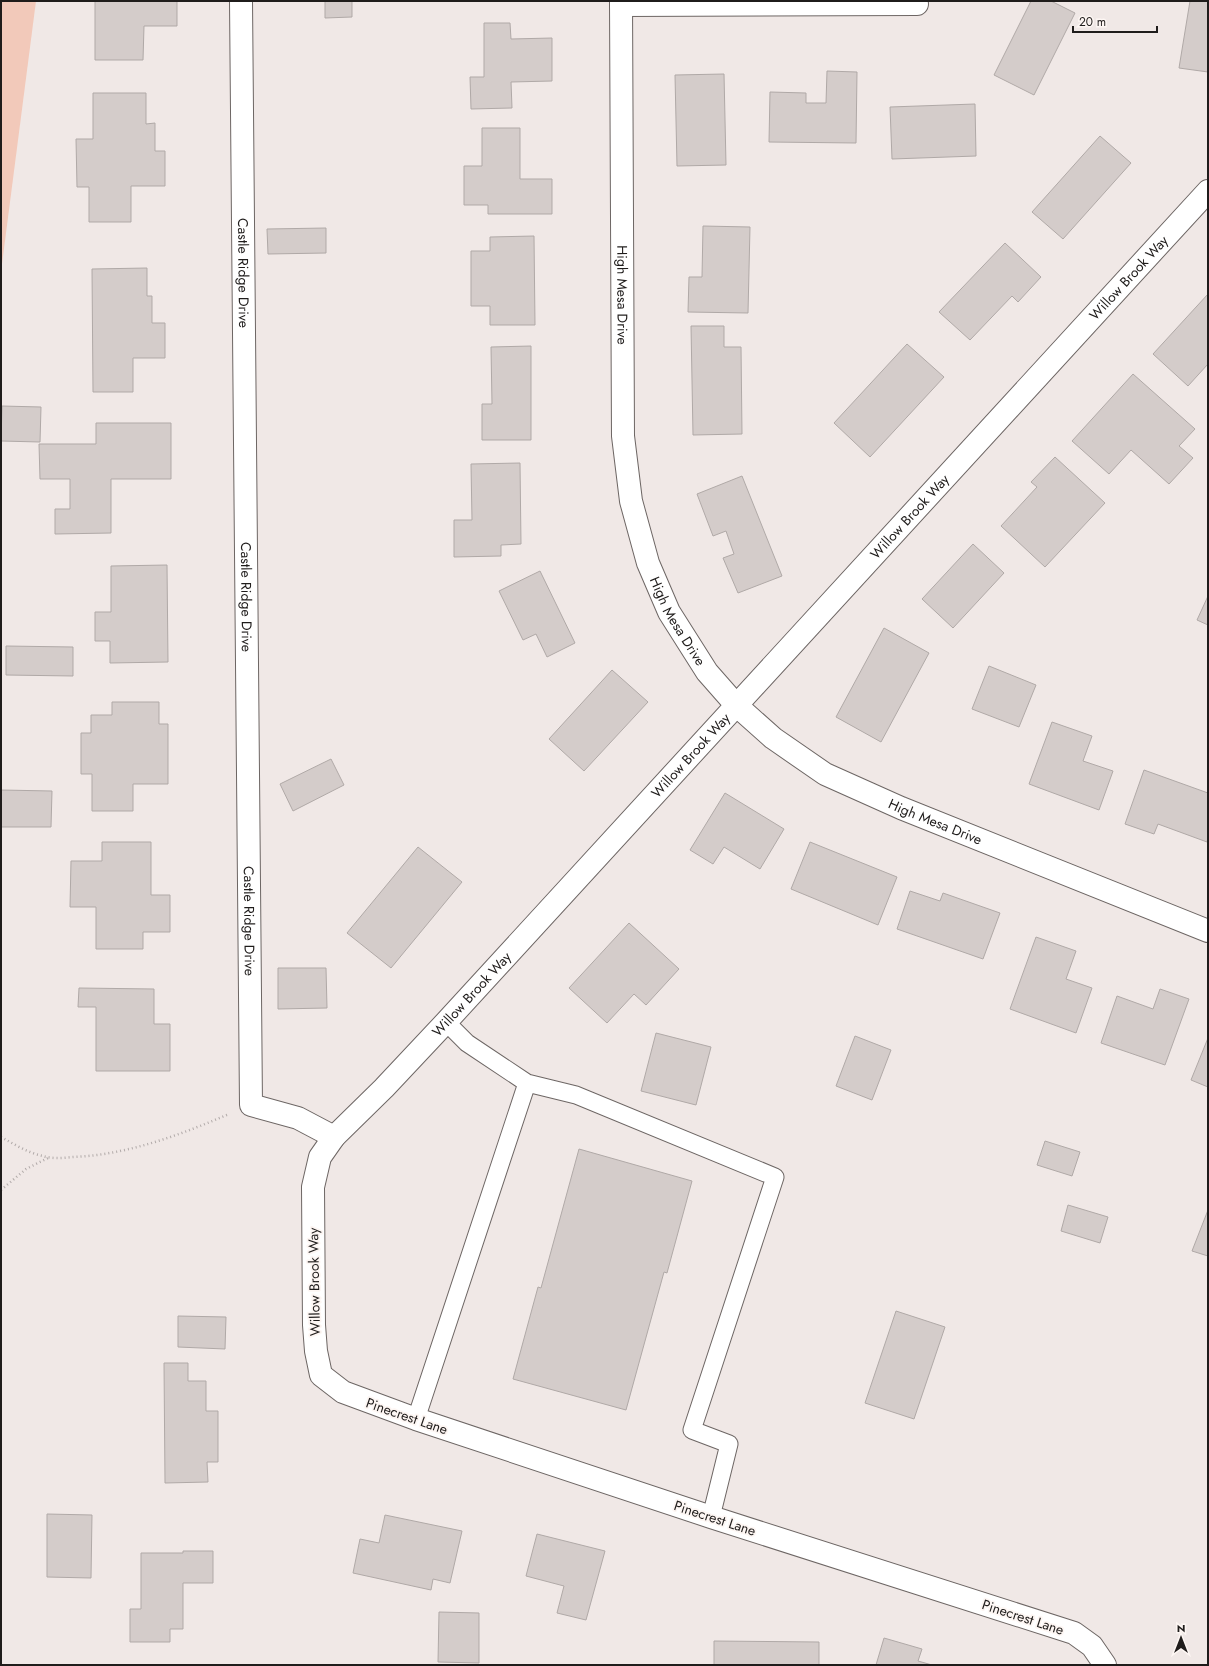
<svg xmlns="http://www.w3.org/2000/svg" width="1209" height="1666" font-family="Jost,sans-serif">
<style>
.green{fill:#f2c9ba}
.building{fill:#d4ccca;stroke:#b0a9a7}
.lines{fill:none;stroke-linecap:round;stroke-linejoin:round}
.service-casing{stroke:#6d6664;stroke-width:19}
.minor-casing{stroke:#6d6664;stroke-width:24}
.path{stroke:#b1aaa9;stroke-width:2.5;stroke-dasharray:1 3;stroke-linecap:butt}
.service{stroke:#fff;stroke-width:17}
.minor{stroke:#fff;stroke-width:22}
.labels{text-anchor:middle;stroke-width:3.5;stroke-linejoin:round;paint-order:stroke}
.street-label{font-size:14px;fill:#1f1c1b;stroke:#fdf6f3}
</style>
<rect width="100%" height="100%" fill="#f0e8e6"/>
<!-- green -->
<path class="green" d="M1,1H36L2,264H1Z"/>
<!-- building -->
<path class="building" d="M95,1H177V26H144L143,60H95Z
M325,1H352V17L325,18Z
M1031,1H1051L1075,13L1034,95L994,75Z
M1190,1H1208V72L1179,68Z
M484,23H510L511,39L552,38V81L511,82L512,108L471,109L470,77H484Z
M827,71L857,72L856,143L769,142L770,92L806,93V103H826Z
M724,74L726,165L677,166L675,75Z
M93,93H146V124L155,123V151H165V186H131V222H89V187H77L76,139H93Z
M975,104L976,156L892,159L890,107Z
M482,128H520V179H552V214H488V205H464V166H482Z
M1100,136L1131,163L1063,239L1032,212Z
M703,226L750,227L748,313L688,312L689,277H702Z
M326,228V253L268,254L267,229Z
M534,236L535,325H490V306H471V251H490V237Z
M1005,243L1041,277L1018,302L1012,296L970,340L939,312Z
M147,268V296H152V323H165V358H133V392H93L92,269Z
M1208,294V364L1188,386L1153,354Z
M691,326H724V347H741L742,434L693,435Z
M907,344L944,377L870,457L834,423Z
M531,346V440H482V404H492L491,347Z
M1133,374L1195,429L1179,446L1193,458L1169,484L1131,450L1109,474L1072,441Z
M2,406L41,407L40,442L1,441Z
M96,423H171V479H111V533L55,534V509H70V479H40L39,444H96Z
M1055,457L1105,503L1045,567L1001,526L1037,487L1031,482Z
M520,463L521,544L501,545V556L454,557V520H472L471,464Z
M742,476L782,576L738,593L723,558L734,554L726,531L713,536L697,494Z
M973,544L1004,573L953,628L922,599Z
M167,565L168,662L110,663V641H95V612H111V566Z
M540,571L575,643L547,657L536,634L523,640L499,591Z
M1208,596V625L1197,620Z
M884,628L929,653L881,742L836,717Z
M6,646L73,647V676L6,675Z
M989,666L1036,685L1019,727L972,709Z
M612,670L648,702L584,771L549,739Z
M112,702H159V724H168V784H133V811H92V774H81V733H91V715H112Z
M1052,722L1092,736L1083,761L1113,771L1099,810L1029,784Z
M331,759L344,785L293,811L280,784Z
M1144,770L1208,793V838L1207,842L1158,824L1154,834L1125,824Z
M1,790L52,791L51,827H1Z
M725,793L784,829L760,869L724,847L713,864L690,850Z
M102,842H151V895H170V932H143V949H96V907H70L71,861H102Z
M810,842L897,877L878,925L791,889Z
M418,847L462,882L391,968L347,933Z
M910,891L940,901L943,893L1000,913L983,959L897,929Z
M629,923L679,969L646,1005L634,994L607,1023L569,988Z
M1036,937L1076,951L1066,979L1092,988L1076,1033L1010,1009Z
M278,968H326L327,1008L278,1009Z
M79,988L154,989V1024H170V1071H96V1007H78Z
M1160,989L1189,999L1165,1065L1101,1043L1117,996L1153,1009Z
M656,1033L711,1047L696,1105L641,1091Z
M855,1036L891,1050L872,1100L836,1086Z
M1208,1038V1087L1191,1080Z
M1045,1141L1080,1152L1072,1176L1037,1165Z
M579,1149L692,1181L667,1273L664,1272L626,1410L513,1379L538,1287L541,1288Z
M1068,1205L1108,1217L1100,1243L1061,1231Z
M1208,1210V1256L1192,1251Z
M896,1311L945,1327L914,1419L865,1403Z
M178,1316L226,1317L225,1349L178,1347Z
M164,1363H188V1381H206V1411H218V1462H207L208,1482L165,1483Z
M47,1514L92,1515L91,1578L47,1577Z
M385,1515L462,1531L450,1583L433,1579L431,1590L353,1573L360,1539L379,1543Z
M537,1534L605,1551L586,1620L557,1613L564,1586L526,1576Z
M183,1551H213V1583H183V1629H170V1642H130V1609H141V1553H183Z
M439,1612L479,1613V1663L438,1662Z
M884,1638L922,1649L918,1661L932,1665H876Z
M714,1641L819,1642V1665H714Z"/>
<g class="lines">
<defs>
<path id="service" d="M446,1022L467,1043L527,1083L576,1095L775,1177L692,1430L729,1444L711,1517
M416,1419L527,1083"/>
<g id="minor">
<path id="s1" d="M241,1L251,1105L298,1118L334,1137"/>
<path id="s2" d="M621,1L623,436L631,501L648,563L669,612L707,672L736,705L773,738L825,774L901,808L1208,931"/>
<path d="M621,5L917,4"/>
<path id="s3" d="M1105,1665L1092,1646L1074,1633L711,1517L416,1419L343,1392L321,1375L316,1351L314,1325L313,1187L320,1157L334,1137L384,1088L446,1022L1208,191"/>
</g>
</defs>
<!-- service casing -->
<use href="#service" class="service-casing"/>
<!-- minor casing -->
<use href="#minor" class="minor-casing"/>
<!-- path -->
<path class="path" d="M1,1137C14,1144 28,1153 43,1156C52,1159 63,1158 73,1157C127,1155 180,1135 229,1114
M1,1190L26,1169L48,1158"/>
<!-- service -->
<use href="#service" class="service"/>
<!-- minor -->
<use href="#minor" class="minor"/>
</g>
<g class="labels">
<!-- street labels -->
<g class="street-label">
<text dy="5" stroke="none"><textPath href="#s1" startOffset="272">Castle Ridge Drive</textPath></text>
<text dy="5" stroke="none"><textPath href="#s3" startOffset="2257">Willow Brook Way</textPath></text>
<text dy="5" stroke="none"><textPath href="#s2" startOffset="294">High Mesa Drive</textPath></text>
<text dy="5" stroke="none"><textPath href="#s3" startOffset="1933">Willow Brook Way</textPath></text>
<text dy="5" stroke="none"><textPath href="#s1" startOffset="596">Castle Ridge Drive</textPath></text>
<text dy="5" stroke="none"><textPath href="#s2" startOffset="630">High Mesa Drive</textPath></text>
<text dy="5" stroke="none"><textPath href="#s3" startOffset="1609">Willow Brook Way</textPath></text>
<text dy="5" stroke="none"><textPath href="#s2" startOffset="966">High Mesa Drive</textPath></text>
<text dy="5" stroke="none"><textPath href="#s1" startOffset="920">Castle Ridge Drive</textPath></text>
<text dy="5" stroke="none"><textPath href="#s3" startOffset="1285">Willow Brook Way</textPath></text>
<text transform="translate(314 1282) rotate(-91)" y="5">Willow Brook Way</text>
<text transform="translate(407 1416) rotate(19)" y="5">Pinecrest Lane</text>
<text transform="translate(715 1518) rotate(18)" y="5">Pinecrest Lane</text>
<text transform="translate(1023 1617) rotate(18)" y="5">Pinecrest Lane</text>
</g>
</g>
<!-- border -->
<rect width="1209" height="1666" fill="none" stroke="#1f1c1b" stroke-width="4"/>
<!-- north arrow -->
<g transform="translate(1181 1638)" stroke="#fdf6f3" stroke-width="3" paint-order="stroke">
<path d="M0-3L7 15L0 10L-7 15Z" fill="#1f1c1b"/>
<text y="-6" font-size="11" font-weight="bold" text-anchor="middle" fill="#1f1c1b">N</text>
</g>
<!-- scale -->
<path d="M1073 26v6h84v-6" fill="none" stroke="#1f1c1b" stroke-width="2"/>
<text x="1079" y="26" font-size="12" fill="#1f1c1b" stroke="#fdf6f3" stroke-width="3" paint-order="stroke">20 m</text>
</svg>
